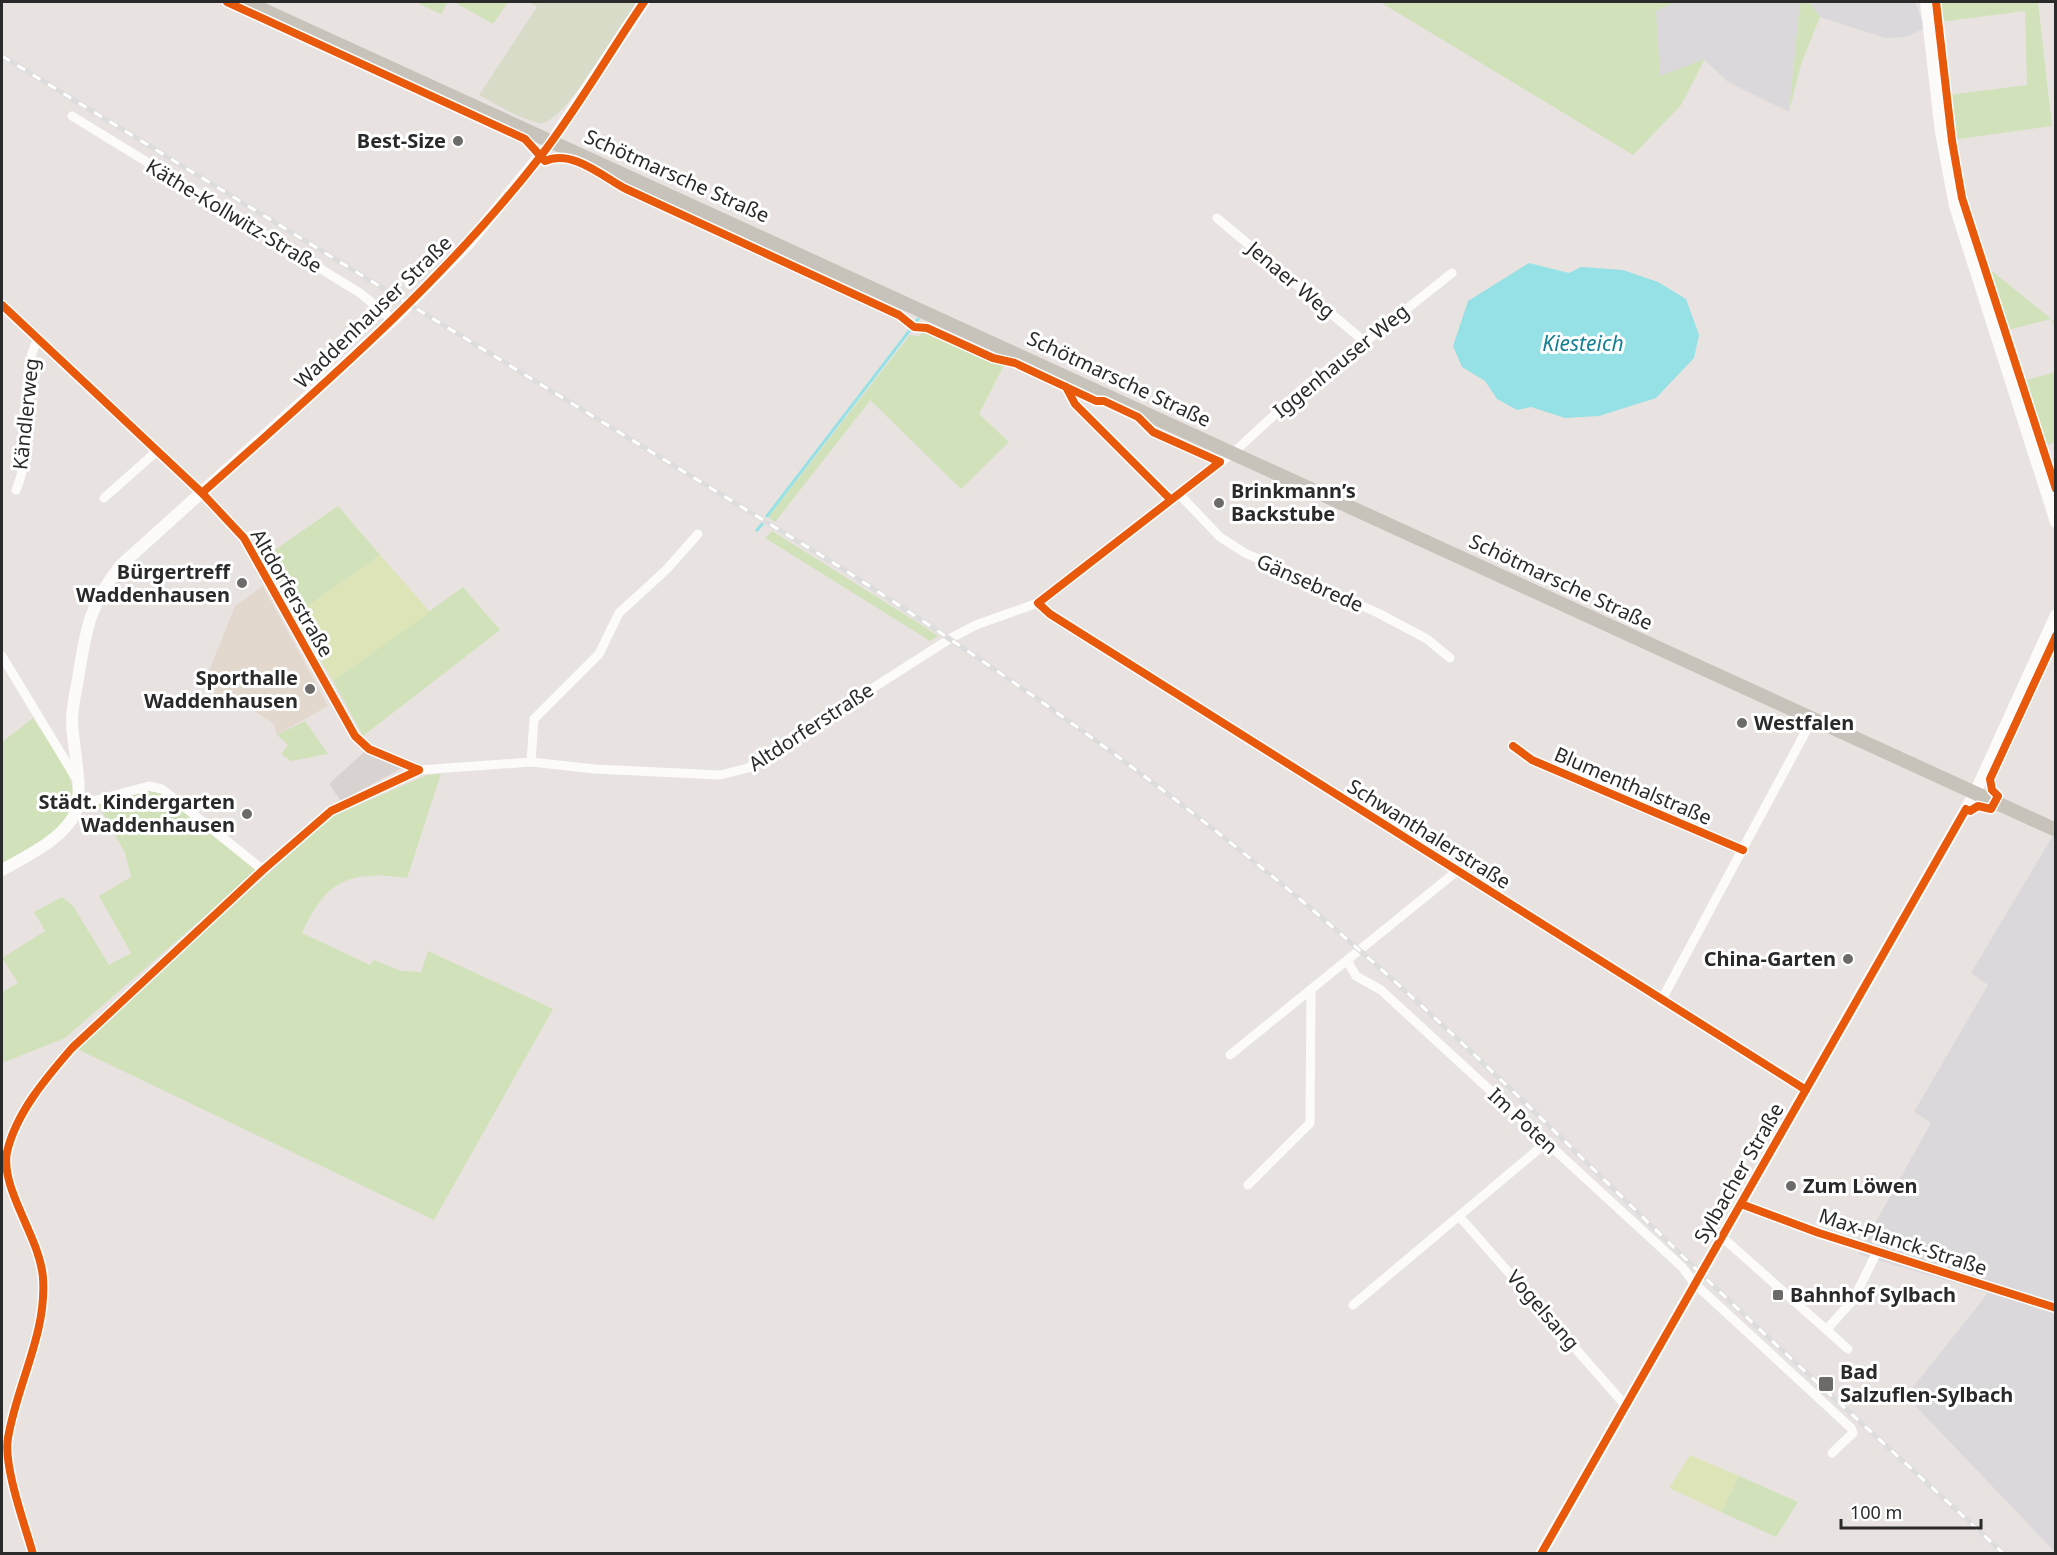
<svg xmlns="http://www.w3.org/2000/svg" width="2057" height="1555" font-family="'Noto Sans',sans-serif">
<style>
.industrial{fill:#dbd8db}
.education{fill:#e2d8ce}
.green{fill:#d1e1ba}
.cemetery{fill:#d8dbc8}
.pitch{fill:#dde5b8}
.plaza{fill:#d8d3d0}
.water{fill:#96e1e6}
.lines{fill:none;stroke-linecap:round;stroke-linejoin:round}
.stream{stroke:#96e1e6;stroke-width:3}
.minor{stroke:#fcfbfa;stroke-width:9}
.tertiary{stroke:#fcfbfa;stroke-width:10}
.secondary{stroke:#fcfbfa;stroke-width:12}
.primary{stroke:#c8c3ba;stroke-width:14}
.rail-casing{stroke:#deddde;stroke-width:5}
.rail{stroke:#fff;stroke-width:3;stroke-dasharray:9;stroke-linecap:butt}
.cycleway-casing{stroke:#fff;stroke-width:11}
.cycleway{stroke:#e8590c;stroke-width:8}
.poi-dot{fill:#6c6b6a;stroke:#fff;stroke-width:2}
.labels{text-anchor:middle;stroke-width:6;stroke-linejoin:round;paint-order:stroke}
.poi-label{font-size:20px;font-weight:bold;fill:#2a2a2a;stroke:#fff;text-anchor:end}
.street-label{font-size:20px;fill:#2a2a2a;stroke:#fff}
.water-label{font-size:21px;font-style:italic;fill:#138094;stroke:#fff}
</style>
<rect width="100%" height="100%" fill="#e8e3e0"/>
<!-- industrial -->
<path class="industrial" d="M1675,2H1800L1789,112L1728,82L1705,60L1660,77L1656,11Z
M1809,2H1915L1925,28L1906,37L1885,38L1820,17Z
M2052,837L2056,838L2055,1552L1906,1396L1988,1293L1858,1254L1931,1123L1914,1112L1988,985L1971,973Z"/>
<!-- education -->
<path class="education" d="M263,586L328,706L277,735L274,724L256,712L243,697L229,708L204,683L235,606Z"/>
<!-- green -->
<path class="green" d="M415,2H448L441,14Z
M454,2H508L493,24Z
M1380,2H1675L1656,11L1660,76L1705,59L1681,105L1633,155Z
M1800,2H1809L1820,17L1801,64L1789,112Z
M1935,2H2038L2052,126L1952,140L1948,95L2027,85L2025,11L1939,22Z
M1987,267L2055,322V329L2051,319L2008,330Z
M925,330L984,357L1005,363L979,414L1009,442L961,489L871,401L872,398L775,522L768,517L910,335L919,336Z
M2055,372V442L2041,447L2023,381Z
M338,506L380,555L294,616L266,556Z
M772,531L923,626L938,636L930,641L765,538Z
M463,587L500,630L363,736L333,681Z
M33,718C45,737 63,758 70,779C88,825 33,846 2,864V742Z
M305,721L328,754L291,761L281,754L288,745L277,735Z
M441,774L407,878C349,870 326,880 302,933L370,965L374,960L401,971L421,972L428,951L553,1009L434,1220L75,1048L331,817L427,775Z
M149,791L161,793L257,871L65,1038L2,1063V992L18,983L2,958L45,931L34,912L62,897L73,906L109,965L131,953L99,896L131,877L125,853L98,804Z
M1739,1476L1798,1502L1776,1537L1721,1512Z"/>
<!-- cemetery -->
<path class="cemetery" d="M529,2H637C622,24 565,122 542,123C529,124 492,102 479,95L537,7Z"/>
<!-- pitch -->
<path class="pitch" d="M380,555L430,612L333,681L294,616Z
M1690,1455L1739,1476L1721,1512L1669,1488Z"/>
<!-- plaza -->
<path class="plaza" d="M364,752L402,768L341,801L329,784Z"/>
<!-- water -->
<path class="water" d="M1529,263L1569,273L1581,267L1623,270L1658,282L1686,299L1699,335L1694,358L1656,398L1599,416L1565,418L1531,407L1517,410L1497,399L1485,381L1462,367L1453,346L1468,301Z"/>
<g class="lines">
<!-- stream -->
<path class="stream" d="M915,323L918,319
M767,516L910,330
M757,530L762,524"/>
<!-- minor -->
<path class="minor" d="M72,116L360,293L393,320
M1217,218L1365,342
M2,305L202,493L244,538L355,736L369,749L419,770L531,762L595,769L720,775L748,768L951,638L976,625L1038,603L1233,453L1309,383L1365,342L1452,273
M1066,387L1075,404L1171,500
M16,490C25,468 28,445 29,421C30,390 23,367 38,339
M1179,494L1220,537L1245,553L1378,613L1427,639L1450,658
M104,498L157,451
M1038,603L1050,614L1806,1090
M2,656L77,780
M1513,746L1532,760L1743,850
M531,762L534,719L599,654L619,613L666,570L698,534
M78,805L149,786L162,789L263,870L331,811L419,770
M1348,962L1356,976L1381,990L1682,1267L1695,1284L1851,1428L1853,1433L1832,1453
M1661,1001L1813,718
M1230,1055L1457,871
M1248,1185L1310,1123L1311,992
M1459,1216L1625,1405
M1722,1237L1848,1349
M1353,1305L1547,1142
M1827,1329L1853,1300L1877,1252"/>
<!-- tertiary -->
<path class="tertiary" d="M1741,1204L1819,1233L2056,1308"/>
<!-- secondary -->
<path class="secondary" d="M1926,2L1941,132L1955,206L2056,522
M2,870C26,856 56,843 72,819C87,797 72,747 72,720C72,706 76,692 78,679C86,629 89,605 121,565L393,320L469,243L552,141L644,2
M1541,1554L1975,793L2056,615"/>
<!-- primary -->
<path class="primary" d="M246,2L2056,830"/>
<defs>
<path id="rail" d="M2,56L832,562C993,665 1149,773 1296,896C1437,1013 1566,1143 1697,1270C1798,1367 1902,1459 2004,1554"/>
</defs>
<!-- rail casing -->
<use href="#rail" class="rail-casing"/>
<!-- rail -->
<use href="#rail" class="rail"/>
<defs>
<path id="cycleway" d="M227,2L525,139L545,161C571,149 601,175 624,188L899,315L914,327L927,328L993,358L1015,363L1096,401H1104L1138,417L1153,432L1220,462L1038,603L1050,614L1806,1090
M1936,2L1952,141L1962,198L2056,489
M2,305L202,493L244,538L355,736L369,749L419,770
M1066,387L1075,404L1171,500
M202,493C321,387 442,283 540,157C578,108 609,53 644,2
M1513,746L1532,760L1743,850
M1741,1204L1819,1233L2056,1308
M33,1554C25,1525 3,1466 8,1438C17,1384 47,1333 43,1278C40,1237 0,1189 7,1152C16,1113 46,1078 72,1048L263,870L331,811L419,770
M1541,1554L1966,809L1970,811L1978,806L1991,809L1998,796L1992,790L1990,779L2056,636"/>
</defs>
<!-- cycleway casing -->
<use href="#cycleway" class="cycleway-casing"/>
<!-- cycleway -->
<use href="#cycleway" class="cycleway"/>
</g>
<!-- markers -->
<g class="poi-dot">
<circle cx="458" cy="141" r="6"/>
<circle cx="1219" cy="503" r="6"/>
<circle cx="242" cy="583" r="6"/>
<circle cx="310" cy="689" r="6"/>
<circle cx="1742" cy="723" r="6"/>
<circle cx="247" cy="814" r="6"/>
<circle cx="1848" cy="959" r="6"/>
<circle cx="1791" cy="1186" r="6"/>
<rect x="1772" y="1289" width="12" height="12" rx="3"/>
<rect x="1818" y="1376" width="16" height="16" rx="3"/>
</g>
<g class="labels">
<!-- poi labels -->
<g class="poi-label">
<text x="446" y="148">Best-Size</text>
<text x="1231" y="498" text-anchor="start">Brinkmann’s<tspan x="1231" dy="23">Backstube</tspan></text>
<text x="230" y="579">Bürgertreff<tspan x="230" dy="23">Waddenhausen</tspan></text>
<text x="298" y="685">Sporthalle<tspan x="298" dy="23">Waddenhausen</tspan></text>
<text x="1754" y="730" text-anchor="start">Westfalen</text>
<text x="235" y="809">Städt. Kindergarten<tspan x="235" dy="23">Waddenhausen</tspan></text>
<text x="1836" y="966">China-Garten</text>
<text x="1803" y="1193" text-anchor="start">Zum Löwen</text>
<text x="1790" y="1302" text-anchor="start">Bahnhof Sylbach</text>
<text x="1840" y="1379" text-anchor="start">Bad<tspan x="1840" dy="23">Salzuflen-Sylbach</tspan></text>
</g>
<!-- street labels -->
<g class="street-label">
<text transform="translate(677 176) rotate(24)" y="7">Schötmarsche Straße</text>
<text transform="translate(234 216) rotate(31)" y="7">Käthe-Kollwitz-Straße</text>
<text transform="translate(1291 280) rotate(40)" y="7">Jenaer Weg</text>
<text transform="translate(373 312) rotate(-44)" y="7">Waddenhauser Straße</text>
<text transform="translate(1341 361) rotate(-39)" y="7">Iggenhauser Weg</text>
<text transform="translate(1119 379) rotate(25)" y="7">Schötmarsche Straße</text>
<text transform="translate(26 414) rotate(-84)" y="7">Kändlerweg</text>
<text transform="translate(1561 582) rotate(25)" y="7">Schötmarsche Straße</text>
<text transform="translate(1310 583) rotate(24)" y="7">Gänsebrede</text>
<text transform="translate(292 593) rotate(60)" y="7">Altdorferstraße</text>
<text transform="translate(811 727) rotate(-33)" y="7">Altdorferstraße</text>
<text transform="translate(1633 786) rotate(23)" y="7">Blumenthalstraße</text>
<text transform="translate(1429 834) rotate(32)" y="7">Schwanthalerstraße</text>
<text transform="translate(1523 1121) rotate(43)" y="7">Im Poten</text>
<text transform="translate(1739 1173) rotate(-60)" y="7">Sylbacher Straße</text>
<text transform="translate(1903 1242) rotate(18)" y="7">Max-Planck-Straße</text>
<text transform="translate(1543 1310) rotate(49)" y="7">Vogelsang</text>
</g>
<!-- water labels -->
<g class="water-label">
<text x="1583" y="351">Kiesteich</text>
</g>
</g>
<!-- border -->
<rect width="2057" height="1555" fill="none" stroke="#2a2a2a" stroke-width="6"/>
<!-- scale -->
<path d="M1841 1519v9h140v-9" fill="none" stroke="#2a2a2a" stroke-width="3"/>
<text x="1850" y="1519" font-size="18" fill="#2a2a2a" stroke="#ffffff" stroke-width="4.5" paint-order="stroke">100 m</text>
</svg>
